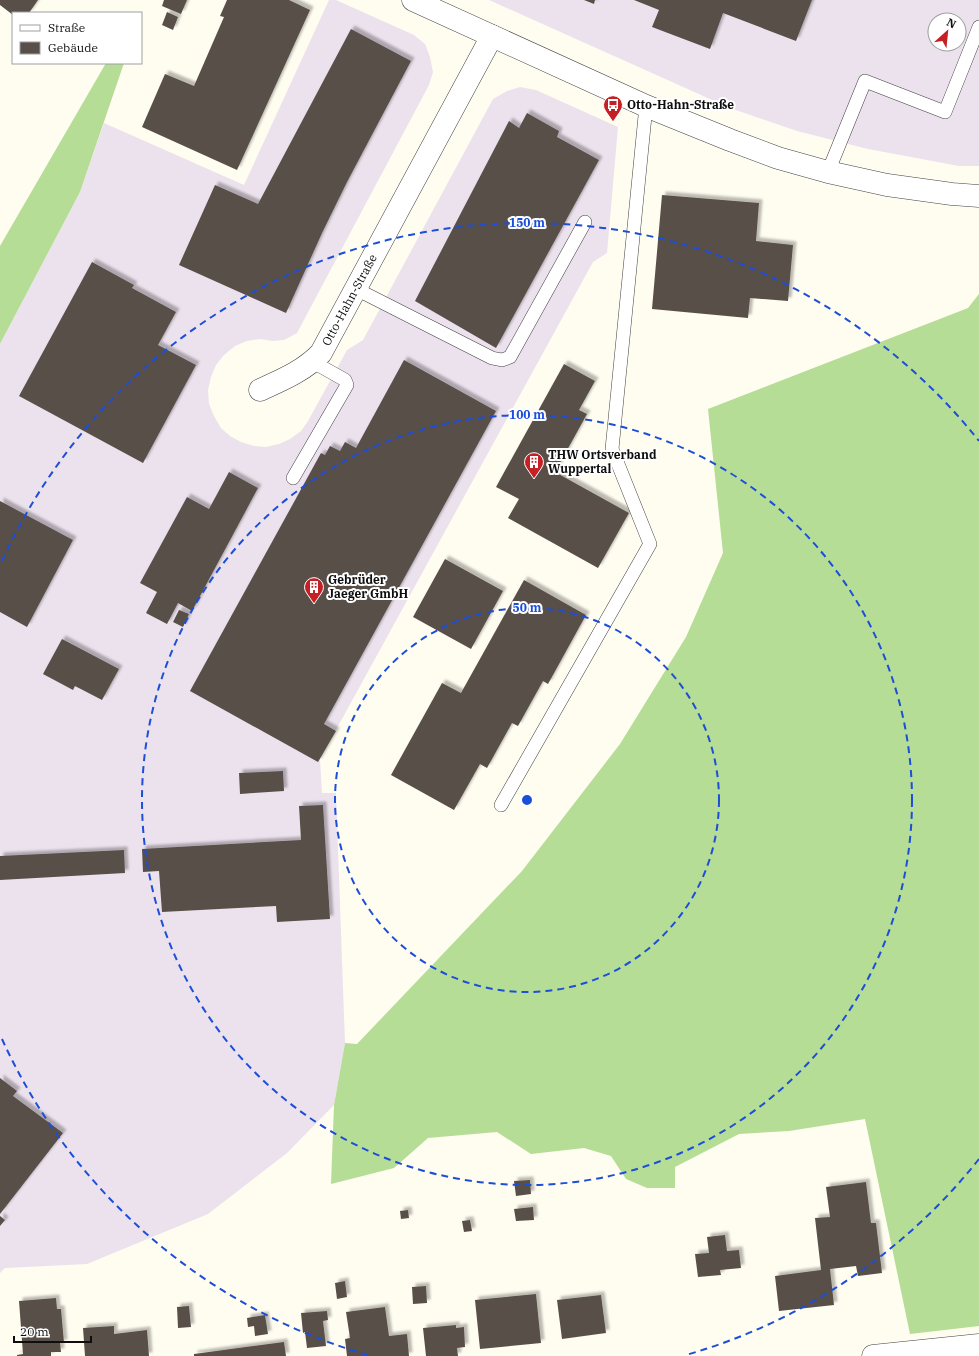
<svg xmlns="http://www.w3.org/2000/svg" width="979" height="1356" font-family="'IBM Plex Serif',serif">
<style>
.industrial{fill:#ece2ed;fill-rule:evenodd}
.forest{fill:#b5dd96}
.building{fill:#584f4a;filter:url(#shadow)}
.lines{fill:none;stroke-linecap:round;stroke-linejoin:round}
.service-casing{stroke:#414141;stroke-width:14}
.minor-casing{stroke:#414141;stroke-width:23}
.service{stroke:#fff;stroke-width:13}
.minor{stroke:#fff;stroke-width:22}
.ring{fill:none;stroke:#1d4ed8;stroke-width:2;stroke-dasharray:7 5}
.labels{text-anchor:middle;stroke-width:4;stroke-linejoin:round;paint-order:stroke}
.poi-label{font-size:12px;font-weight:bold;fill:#0e0e0e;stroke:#fff;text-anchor:start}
.street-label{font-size:12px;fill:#0e0e0e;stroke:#fff}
.centre{fill:#1d4ed8;stroke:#fff;stroke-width:2}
.ring-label{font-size:12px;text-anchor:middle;font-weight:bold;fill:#1d4ed8;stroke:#fff;stroke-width:4;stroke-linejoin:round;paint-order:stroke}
</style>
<defs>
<filter id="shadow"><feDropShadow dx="3.5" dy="-3.5" stdDeviation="1" flood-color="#0004"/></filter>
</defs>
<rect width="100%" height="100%" fill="#fffcf0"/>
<!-- industrial -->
<path class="industrial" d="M329,0H336L414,35L425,44L430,57L433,72L429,85L297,333L284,340L273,341L260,339L247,341L235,346L224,355L216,365L211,377L208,390L209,404L214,416L221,428L230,436L241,442L254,446L266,447L279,444L290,439L301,431L308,421L347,350L363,340L493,99L507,91L520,87L536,90L618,127L607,253L593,262L320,759L322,793H336L345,1043L334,1105L287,1153L208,1214L87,1264L5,1268L0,1273V344L80,192L104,123L244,185Z
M489,0H979V166H959L868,149L797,131L730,108ZM935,20H959V44H935Z"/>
<!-- forest -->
<path class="forest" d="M106,63H124L80,192L0,344V246Z
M979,294V1326L910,1334L865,1119L789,1131L739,1134L675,1167V1188H647L626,1179L611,1156L584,1148L531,1154L497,1132L428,1138L394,1168L331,1184L334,1105L345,1043L357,1044L522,871L620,744L686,637L723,553L708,409L968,308Z"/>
<!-- building -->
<path class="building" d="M0,0H38L29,13H13V15L0,5Z
M164,0H187L181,14L162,6Z
M227,0H289L310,10L237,170L142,127L165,74L194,86L224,17L220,16Z
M584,0H595L594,4Z
M634,0H812L796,41L723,13L710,49L652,27L659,10Z
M167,12L178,17L173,30L162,25Z
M351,29L411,61L347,182L322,233L286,313L179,265L215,185L258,204Z
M527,113L559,131L557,137L599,160L496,348L415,301L509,121L519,128Z
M662,195L759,203L756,241L793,245L788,301L750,298L748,318L652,309Z
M92,262L134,285L132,288L176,312L158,345L196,365L143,463L19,396Z
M404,360L496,411L324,724L336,731L318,762L190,691L321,453L325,455L330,446L340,451L345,442L356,448Z
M564,364L595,381L579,410L587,414L555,472L629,513L598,568L508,518L519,499L496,487Z
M229,472L258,488L192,611L178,603L167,624L146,613L157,592L140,583L187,497L209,509Z
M0,501L73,540L27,627L0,612Z
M445,559L503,591L471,649L413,617Z
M524,580L586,615L548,684L543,681L518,726L512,723L487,768L480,764L454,810L391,775L442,683L461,693Z
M179,610L189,614L183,627L173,622Z
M62,639L119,669L102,700L75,686L73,690L43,674Z
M283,771L284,791L240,794L239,773Z
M323,805L330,919L277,922L276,906L162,912L159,871L143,872L142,849L301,840L299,806Z
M124,850L125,873L0,880V856Z
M0,1078L17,1091L13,1096L63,1133L0,1214Z
M530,1180L531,1194L516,1196L514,1181Z
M866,1182L871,1223H876L882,1273L858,1276L856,1266L830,1269L834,1305L779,1311L775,1276L821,1270L815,1218L830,1217L826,1187Z
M533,1207L534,1220L516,1221L514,1209Z
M408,1210L409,1218L401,1219L400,1211Z
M0,1216L5,1220L0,1226Z
M470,1220L472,1231L464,1232L462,1221Z
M725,1235L727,1251L739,1250L741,1268L720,1270L721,1275L698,1277L695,1254L709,1253L707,1237Z
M345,1281L347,1297L337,1299L335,1283Z
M426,1286L427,1303L413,1304L412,1287Z
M536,1294L541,1343L480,1349L475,1300Z
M601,1295L606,1333L562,1339L557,1300Z
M56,1298L57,1309H61L64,1343H60L61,1352H51V1356H17V1355L23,1354L19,1301Z
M189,1306L191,1327L178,1328L177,1307Z
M385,1307L389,1336L407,1334L409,1356H347L345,1339L350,1338L346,1312Z
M327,1311L328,1320L323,1321L326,1346L307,1348L305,1332L303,1333L301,1313Z
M265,1315L268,1334L255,1336L254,1326L248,1327L247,1318Z
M456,1325V1328L464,1327L465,1347L457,1348L458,1356H426L423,1328Z
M114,1326V1334L147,1330L149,1356H85L83,1328Z
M284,1342L286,1356H194V1354Z"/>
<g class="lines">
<defs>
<path id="service" d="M828,172L865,81L945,112L979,27
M356,289L492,358L502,360L510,357L585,222
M293,478L347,385L345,380L313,362
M501,805L650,544L612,449L646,106"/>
<g id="minor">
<path d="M413,0L646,106L730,140L778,158L828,172L887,185L952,194L979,196"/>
<path id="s1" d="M260,390C282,380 304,371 321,353L492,36"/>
<path d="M873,1356L979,1345"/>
</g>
</defs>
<!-- service casing -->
<use href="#service" class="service-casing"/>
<!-- minor casing -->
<use href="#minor" class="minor-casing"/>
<!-- service -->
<use href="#service" class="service"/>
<!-- minor -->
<use href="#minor" class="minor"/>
</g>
<!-- distance rings -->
<g class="ring">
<circle cx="527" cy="800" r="192"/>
<circle cx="527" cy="800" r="385"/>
<path d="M979 1159A577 577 0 0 1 686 1355M368 1355A577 577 0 0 1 2 1039M2 561A577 577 0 0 1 979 441"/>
</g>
<!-- icons -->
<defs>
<symbol id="bus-pin" viewBox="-11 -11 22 30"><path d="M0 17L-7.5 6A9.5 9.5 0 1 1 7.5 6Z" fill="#c52025" stroke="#fff"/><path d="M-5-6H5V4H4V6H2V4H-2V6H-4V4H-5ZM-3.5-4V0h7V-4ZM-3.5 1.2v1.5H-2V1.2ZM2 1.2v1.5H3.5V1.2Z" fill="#fff"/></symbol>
<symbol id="building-pin" viewBox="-11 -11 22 30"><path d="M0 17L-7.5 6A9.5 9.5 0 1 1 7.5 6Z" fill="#c52025" stroke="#fff"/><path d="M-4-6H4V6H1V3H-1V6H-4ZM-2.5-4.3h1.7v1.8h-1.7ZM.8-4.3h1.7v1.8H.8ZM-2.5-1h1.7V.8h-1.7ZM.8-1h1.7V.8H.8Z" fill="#fff"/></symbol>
</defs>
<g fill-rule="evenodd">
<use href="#bus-pin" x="602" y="94" width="22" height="30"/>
<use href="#building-pin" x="523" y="451" width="22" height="30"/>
<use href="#building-pin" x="303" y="576" width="22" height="30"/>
</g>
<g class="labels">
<!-- poi labels -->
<g class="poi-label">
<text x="627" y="109">Otto-Hahn-Straße</text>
<text x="548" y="459">THW Ortsverband<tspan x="548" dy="14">Wuppertal</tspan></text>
<text x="328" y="584">Gebrüder<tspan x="328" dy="14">Jaeger GmbH</tspan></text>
</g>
<!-- street labels -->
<g class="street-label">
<text dy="4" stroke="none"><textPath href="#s1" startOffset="132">Otto-Hahn-Straße</textPath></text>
</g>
</g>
<circle cx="527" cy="800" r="6" class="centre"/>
<g class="ring-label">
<text x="527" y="227">150 m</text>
<text x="527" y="419">100 m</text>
<text x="527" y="612">50 m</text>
</g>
<!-- legend -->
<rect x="12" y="12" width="130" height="52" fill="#ffffff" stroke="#9f9f9f"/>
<rect x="20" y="25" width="20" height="6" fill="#ffffff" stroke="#9f9f9f"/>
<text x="48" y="32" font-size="12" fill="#0e0e0e">Straße</text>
<rect x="20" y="42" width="20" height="12" fill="#584f4a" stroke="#9f9f9f"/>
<text x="48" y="52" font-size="12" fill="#0e0e0e">Gebäude</text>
<!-- north arrow -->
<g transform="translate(947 32) rotate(27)"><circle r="19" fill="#ffffff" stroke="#9f9f9f"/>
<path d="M0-3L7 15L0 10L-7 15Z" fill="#c52025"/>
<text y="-6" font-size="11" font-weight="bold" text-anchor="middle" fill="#0e0e0e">N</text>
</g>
<!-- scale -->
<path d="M14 1336v6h77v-6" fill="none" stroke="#0e0e0e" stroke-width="2"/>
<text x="20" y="1336" font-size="12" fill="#0e0e0e" stroke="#ffffff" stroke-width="3" paint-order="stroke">20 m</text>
</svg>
